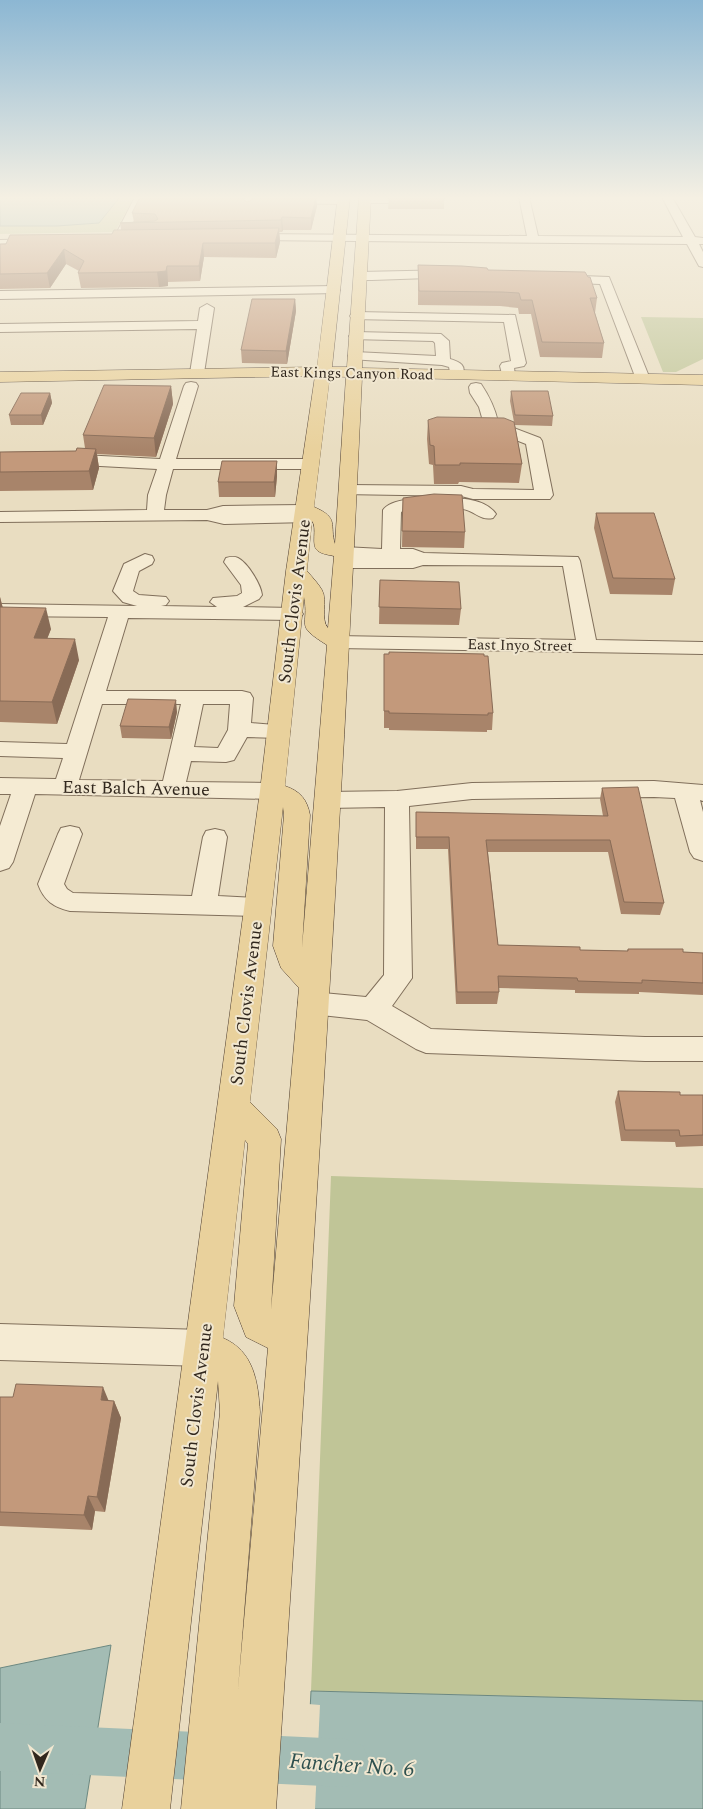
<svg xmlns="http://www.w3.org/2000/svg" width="703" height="1809" font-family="Spectral,serif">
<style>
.green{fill:#c0c597}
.water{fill:#a3bcb4;stroke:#6c8881}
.pier{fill:#e9ddc1}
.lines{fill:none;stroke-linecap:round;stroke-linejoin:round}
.canal{fill:#a3bcb4;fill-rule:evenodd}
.minor-casing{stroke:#806f5b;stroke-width:2}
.major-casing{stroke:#4e3d2f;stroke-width:1}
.minor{fill:#f5ebd3;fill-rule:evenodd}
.major{fill:#e9d19c;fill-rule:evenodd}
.wall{fill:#a8846a;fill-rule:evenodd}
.shaded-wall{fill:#886b56}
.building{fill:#c3997b;stroke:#886b56}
.labels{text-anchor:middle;stroke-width:4;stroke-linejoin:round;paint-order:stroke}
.far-street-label{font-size:15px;fill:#31271d;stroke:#f1e7d0}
.street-label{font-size:18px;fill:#31271d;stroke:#f1e7d0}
.near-water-label{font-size:22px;font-style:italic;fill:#2e504e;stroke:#f1e7d0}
</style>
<rect width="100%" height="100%" fill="#e9ddc1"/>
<!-- green -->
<path class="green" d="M0,197H134L115,232L0,234Z
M641,317L703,318V359L676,372H663Z
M331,1176L703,1188V1701L311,1691Z"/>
<!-- water -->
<path class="water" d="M0,197H120L99,223L57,226H0Z
M111,1645L85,1809H0V1668Z
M311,1691L703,1701V1809H305Z"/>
<!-- pier -->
<path class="pier" d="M308,1704L320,1705L315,1809H303Z"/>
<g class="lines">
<!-- canal -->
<path class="canal" d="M0,1723L346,1739L363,1746L370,1763L363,1780L346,1787L0,1771Z"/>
<defs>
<path id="minor" d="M135,197H145L131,227L156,228L158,230L156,232L124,233L118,230Z
M363,197H423L415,203H365L360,200Z
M519,197H529L538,236L683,237L662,197H672L695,237L703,238V244H699L703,252V267L699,266L687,244L244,240L238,237L244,234L527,236Z
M245,198H344L349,201L344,204L254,203L251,211L247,212L242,209Z
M42,239L48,242L46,244L0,246V240Z
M453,270L459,274L457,277L372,280H360L354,276L360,272Z
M554,275L609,277L650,379L648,382H638L636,379L600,284L550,282L548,279Z
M334,286L338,287L340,290L338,293L0,299V291Z
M207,304L214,308L204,373L202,376H192L190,373L197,329L0,332V324L198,321L200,308Z
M357,312L515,315L526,363L524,366L514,368L515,375L513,378H503L500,366L502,363L511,361L504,322L352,319L350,316L352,313Z
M356,332L441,334L449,341L450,359C460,362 468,366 461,377H451L449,367L442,365L350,359L348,356L350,353L355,352L436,356L435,343L433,341L351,339L349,336Z
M191,382L196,383L198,386L176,459H310L316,461L318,464L316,467L310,469H173L166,495L164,510H207L223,506L305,505L311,506L314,510L310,514L313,518L310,522L224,524L207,520L0,522V512L147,510L148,495L157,469L62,464L0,465V455L62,454L160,459L184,386L186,383Z
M476,383L481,384C489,396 495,408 498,422L540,438L542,441L553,495L550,499H473L461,496L342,494L339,490L342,486L348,485L461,486L473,489L534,490L526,444L485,428L479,407L470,393L469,387L471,384Z
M442,498C459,498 485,498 496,514L493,518C480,521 475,511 463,509C444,507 422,508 403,511L401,512L400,549H413L424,553L578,557L580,561L596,640L703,642V654L337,648L330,646L327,642L330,638L337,636L576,640L563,566L423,565L413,568H343L336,566L334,562L339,557L335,553L337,549L344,547L382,549L383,510C392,497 427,498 442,498Z
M145,554L152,556L154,560L152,564L139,571L133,591L139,595L166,597L169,601L166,605L161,606L217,607L210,602L213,598L237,596L242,593L241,585L224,562L226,558C230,557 234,556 238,558C248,563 261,585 262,595L259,599L243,607L293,608L300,610L303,614L300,618L293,620L128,618L106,691H242L250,693L253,698L251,723L287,726L290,731L287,736L279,738L247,737L234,760L226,762L191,761L186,782L272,783L280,786L284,791L280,796L272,799L35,794L13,862L9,868L0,871V826L11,794H0V778L56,779L63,758L0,756V742L67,744L108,617L0,616V604L137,606L123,602L113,591L124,564ZM102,704H181L163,781L79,780ZM203,704H230L228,730L218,748L194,747Z
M654,781L703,785V801L700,800L703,812V861L694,858L690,852L675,798L654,797L472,799L409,806L412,978L392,1006L431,1029L645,1037H703V1061H645L426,1053L416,1049L367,1020L312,1014L302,1011L298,1003L302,995L312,992L366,997L384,975L385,807L327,808L319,806L315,800L319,794L327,792L397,791L472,783Z
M70,826L79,828L82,834L64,884L67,889L73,893L192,896L203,837L206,831L215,829L224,831L227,837L218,896L258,898L267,900L271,907L267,914L258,916L70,911C54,907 44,901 38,884L58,834L61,828Z
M0,1324L203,1330L216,1335L221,1348L216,1361L203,1366L0,1360Z"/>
<path id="major" d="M338,197H350L332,367H347L359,197H371L362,368L703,375V385L362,377C341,854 308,1332 276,1809H181L220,1412L218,1381L170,1809H122L260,791L286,571L315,376L0,382V372L317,367ZM330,376L346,377L335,544C329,525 340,518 314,507ZM312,521C318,528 310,546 318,551C322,554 329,555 334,556L328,628C320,619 328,601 322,590C318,583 312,577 307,571ZM304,597C310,627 293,624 327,645L302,948L310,815C307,799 300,791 285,786ZM283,807L284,815L273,946L281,968L299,988L271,1310L281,1139L277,1129L250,1102ZM245,1140L248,1144L234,1306L246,1337L268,1348L238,1689L260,1412C258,1382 254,1351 223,1338Z"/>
</defs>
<!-- minor casing -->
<use href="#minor" class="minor-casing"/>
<!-- major casing -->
<use href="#major" class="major-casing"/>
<!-- minor -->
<use href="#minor" class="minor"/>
<!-- major -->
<use href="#major" class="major"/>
</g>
<!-- wall -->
<path class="wall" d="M140,197H316L317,206L311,230H283L282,232H279L280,242L276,258L204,257L200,281L168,282V286L159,287L81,288L78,273L79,271L66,264L50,288L0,289V244L112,234L121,230L120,223L134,222L132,213ZM253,197L252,200L247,202L243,199V198Z
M389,197L444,201V209H388Z
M418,265L488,270L597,298L595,313L604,343L602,358L540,357L531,314H519L518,308L500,306L418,305Z
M295,299L296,311L287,364L242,363L241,350Z
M171,386L173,404L156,457L97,454L99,468L93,490L0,491V452L76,451L85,448L83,435Z
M511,391L553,416L552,426L515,425L522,464L519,483L459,482L458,484H434L433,465L429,464L427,439L428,420L514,422L510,401Z
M50,393L52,403L43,425H11L9,415Z
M277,461V476L275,497H219L218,482Z
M403,498L465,532L464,548L402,547Z
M596,513L675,579L672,595L610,594L594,528Z
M380,580L461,609L459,625L379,624Z
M0,597L3,608L51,629L47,639L79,660L57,724L0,722Z
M384,654L493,713L492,730H487V732L389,730V728H384Z
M177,712L171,739L122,738L120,726Z
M602,788L664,903L660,915L621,914L608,852H488L498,945L580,950L627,951L628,949L703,953V995L639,992V994L575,993V990L499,988V992L497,1004H456L448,849H416V812L603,816L600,799Z
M618,1091L680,1095H703V1146L676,1147L675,1142L621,1141L615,1102Z
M0,1397L114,1401L121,1418L105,1512L95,1511L92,1530L0,1526Z"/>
<!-- shaded-wall -->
<path class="shaded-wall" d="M316,197L317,206L311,230V218Z
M282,217L283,230L282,232L281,220Z
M279,228L280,242L276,258L275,243Z
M203,243L204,257L200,281L199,266Z
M64,249L66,264L50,288L47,273Z
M167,266L168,282V286L159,287L157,272Z
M295,299L296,311L287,364L286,351Z
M171,386L173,404L156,457L154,438Z
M50,393L52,403L43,425L41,415Z
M96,449L99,468L93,490L89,471Z
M277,461V476L275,497L274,482Z
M0,597L5,618L0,625Z
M46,608L51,629L39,659L34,638Z
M75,639L79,660L57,724L52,702Z
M176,700L177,712L171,739L169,727Z
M103,1387L110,1404L101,1400Z
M114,1401L121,1418L105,1512L97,1497Z
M88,1496L95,1511L92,1530L84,1515Z"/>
<!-- building -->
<path class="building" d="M140,197H240L247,202L252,200L253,197H316L311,218L282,217L281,220L120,223L155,221L158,219L155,214L132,213Z
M389,197H444V201H389Z
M279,228L275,243H203L199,266H167L166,271L157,272L78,273L84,261L64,249L47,273L0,274V244H6L10,235L112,234L114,230Z
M418,265L462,266L487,268L488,270L585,272L588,277H590L597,298H590L604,343L542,342L532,300H521L519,293L502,292L419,291Z
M252,299H295L286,351L241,350Z
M104,385L171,386L154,438L83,435Z
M511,391H548L553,416L515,415Z
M21,393H50L41,415H9Z
M437,417L504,418L514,422L522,464L460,463V465H435L434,446L430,445L428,420Z
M77,448L96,449L89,471L0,472V452L76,451Z
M222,461H277L274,482H218Z
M434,494L462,495L465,532L402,531L403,498Z
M596,513H654L675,579L613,578Z
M380,580L459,582L461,609L379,607Z
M0,607L46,608L34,638L75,639L52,702L0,701Z
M389,652L484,654V656H488L493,713H488V715L389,713V711H384V654H389Z
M128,699L176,700L169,727L120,726Z
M638,787L664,903L624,902L610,840H486L498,945L580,947V950L628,951V949H683V952L703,953V983L642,980V983L578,981L577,978L498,976L499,992H457L449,837H416V812L608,816L602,788Z
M618,1091L680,1092V1095H703V1135L680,1136L679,1130H625Z
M16,1384L103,1387L101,1400L114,1401L97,1497L88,1496L84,1515L0,1512V1397H13Z"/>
<!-- sky -->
<linearGradient id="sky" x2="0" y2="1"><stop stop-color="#8cb7d3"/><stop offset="0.44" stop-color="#f5f0e3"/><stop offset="1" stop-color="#f5f0e3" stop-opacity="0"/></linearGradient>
<rect width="703" height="450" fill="url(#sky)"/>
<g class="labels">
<!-- far-street labels -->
<g class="far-street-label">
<text transform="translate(352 373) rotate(1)" y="5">East Kings Canyon Road</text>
<text transform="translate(520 645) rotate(1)" y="5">East Inyo Street</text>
</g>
<!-- street labels -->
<g class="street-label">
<text transform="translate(294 601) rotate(-83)" y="6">South Clovis Avenue</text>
<text transform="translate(136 788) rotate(1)" y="6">East Balch Avenue</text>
<text transform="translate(246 1003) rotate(-83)" y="6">South Clovis Avenue</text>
<text transform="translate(196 1405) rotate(-83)" y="6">South Clovis Avenue</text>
</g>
<!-- near-water labels -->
<g class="near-water-label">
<text transform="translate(352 1764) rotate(4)" y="8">Fancher No. 6</text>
</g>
</g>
<!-- north arrow -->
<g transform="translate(40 1769) rotate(182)" stroke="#f1e7d0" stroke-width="4" paint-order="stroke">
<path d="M0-4L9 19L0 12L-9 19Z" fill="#31271d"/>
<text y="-8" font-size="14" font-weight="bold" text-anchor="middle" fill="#31271d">N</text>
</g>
</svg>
